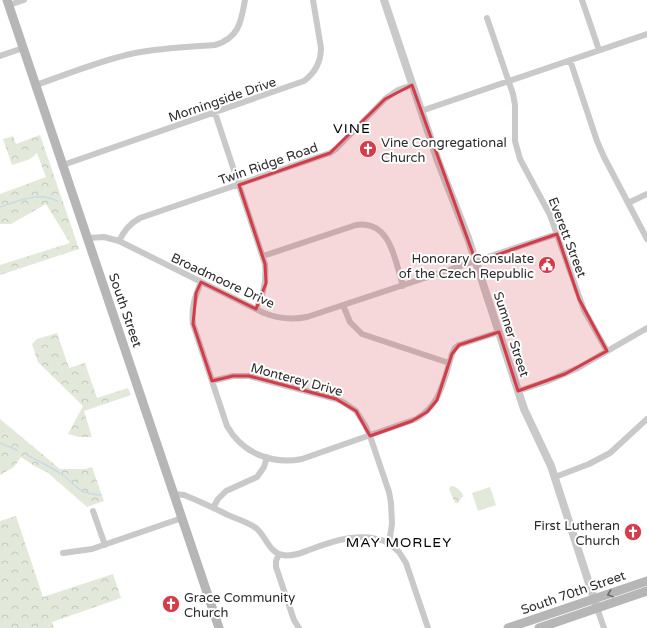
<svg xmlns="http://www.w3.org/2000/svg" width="647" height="628" font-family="'Varela Round',sans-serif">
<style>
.park{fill:url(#park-crowns)}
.pitch{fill:#e2e8da}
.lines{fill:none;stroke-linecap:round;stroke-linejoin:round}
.stream{stroke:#c8dbe7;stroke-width:1.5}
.minor{stroke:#c9c9c9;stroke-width:6}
.tertiary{stroke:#c9c9c9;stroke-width:8}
.secondary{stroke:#b6b6b6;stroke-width:9}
.oneway{stroke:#6a6a6a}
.marked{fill:#d53b48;fill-opacity:0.2;stroke:#d53b48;stroke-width:3;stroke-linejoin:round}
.labels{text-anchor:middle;stroke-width:4;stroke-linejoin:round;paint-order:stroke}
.street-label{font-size:13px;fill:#2c2c2c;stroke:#fff}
.poi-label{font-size:13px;fill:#2c2c2c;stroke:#fff;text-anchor:start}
.neighbourhood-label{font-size:14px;letter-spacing:1px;fill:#000;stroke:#fff}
</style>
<defs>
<pattern id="park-crowns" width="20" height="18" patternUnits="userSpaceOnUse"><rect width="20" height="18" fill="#e2e8da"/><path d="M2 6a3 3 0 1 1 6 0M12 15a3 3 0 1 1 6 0" fill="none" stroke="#c2c7bb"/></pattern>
</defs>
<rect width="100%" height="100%" fill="#fff"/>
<!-- park -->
<path class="park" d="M40,135L79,249L0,275V265L70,243L46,204L11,224H0V194L46,177L37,153L30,159L12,165L3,139L13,136L16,144Z
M57,333L69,368L85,363L97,398L128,388L131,395L84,411L92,437H79L68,434L83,406L38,362L32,344L37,339Z
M0,419L60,469H85L92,467L104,501L87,507L47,472L36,467L21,457L14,467L0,475Z
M451,486C456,486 462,491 463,496L458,503H455L449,489Z
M16,516L43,597L113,574L121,598L52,622L54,628H0V521Z"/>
<!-- pitch -->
<path class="pitch" d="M490,487L496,505L478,511L472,493Z"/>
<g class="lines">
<!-- stream -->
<path class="stream" d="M0,207C19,201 37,191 57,201
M0,443L17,450
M29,456C39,461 50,467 60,473C79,486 75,493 101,495"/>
<!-- minor -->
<path class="minor" d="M582,0L599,50
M9,5L24,0
M487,18L513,94L515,105V141L520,159L550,215L584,310L607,351
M0,56L23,48
M570,60L597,141L604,157L647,239
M36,85C68,74 101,60 135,53C162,48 188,47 215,45C239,38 241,22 245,0
M421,111L647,34
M215,113L265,264C267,281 264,294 256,309
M63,165L304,81C316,72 321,62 321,48L313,0
M628,203L647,194
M88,238L104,237L119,241L264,313C279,319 292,320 307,317L557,234
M119,241C124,231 129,224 140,218L330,153L336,149L385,99L398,90L412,85
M263,256L356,225C391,220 395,261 403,286
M201,282C195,296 191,308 193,324L227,426C242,453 272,465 302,459L416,419C441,405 444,379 452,354L455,348L459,345L499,332
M343,305L350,322L362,334L449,363
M212,381L233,376H249L336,399L343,402L356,411L365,425L370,436L389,492L391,503L392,524L389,543L399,552L406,563L428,628
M518,391L548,381L578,368L647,328
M555,477L589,464L610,453L647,419
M174,494L184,495C199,501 214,508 228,515C237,519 248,522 256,528C266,536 269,553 283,555C292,557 301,553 309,550C335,540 362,531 389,543
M213,508L218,499L226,491L257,477L264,467L267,457
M93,511L105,545
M63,553L92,549L182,518
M279,554L276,561V567L294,620L299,628
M597,608L604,628"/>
<!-- tertiary -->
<path class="tertiary" d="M384,0L438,161L468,238L524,409L551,466L597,608"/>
<!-- secondary -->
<path class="secondary" d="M7,0L219,628
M508,628L647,581
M539,628L647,591"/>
</g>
<!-- one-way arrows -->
<defs><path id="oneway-chevron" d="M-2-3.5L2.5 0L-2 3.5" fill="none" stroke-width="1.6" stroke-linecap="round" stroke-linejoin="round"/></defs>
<use class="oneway" href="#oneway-chevron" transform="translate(610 594) rotate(161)"/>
<!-- marked area -->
<path class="marked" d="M412,85L476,262L557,234L579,299L607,351L565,374L518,391L499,332L459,345L452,354L437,400L427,412L412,421L370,436L356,411L336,399L249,376H233L212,381L193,324L196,293L201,282L256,309L266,283L265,264L239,185L330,153L385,99Z"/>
<!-- icons -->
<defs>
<symbol id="church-disc" viewBox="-11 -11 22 22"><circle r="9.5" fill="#d53b48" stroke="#fff"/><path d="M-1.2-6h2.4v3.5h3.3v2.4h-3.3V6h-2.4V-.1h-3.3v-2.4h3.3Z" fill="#fff"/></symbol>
<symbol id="civic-disc" viewBox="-11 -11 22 22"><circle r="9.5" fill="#d53b48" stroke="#fff"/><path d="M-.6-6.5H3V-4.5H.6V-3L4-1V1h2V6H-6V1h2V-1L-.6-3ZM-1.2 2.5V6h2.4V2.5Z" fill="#fff"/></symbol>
</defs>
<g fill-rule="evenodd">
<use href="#church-disc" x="358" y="139" width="20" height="20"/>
<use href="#civic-disc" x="537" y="255" width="20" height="20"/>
<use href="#church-disc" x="623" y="522" width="20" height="20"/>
<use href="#church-disc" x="161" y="594" width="20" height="20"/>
</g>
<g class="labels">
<!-- street labels -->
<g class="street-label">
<text transform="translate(222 99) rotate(-19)" y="5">Morningside Drive</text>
<text transform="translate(268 163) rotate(-19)" y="5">Twin Ridge Road</text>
<text transform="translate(568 237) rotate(69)" y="5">Everett Street</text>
<text transform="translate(223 280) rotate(25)" y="5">Broadmoore Drive</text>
<text transform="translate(126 310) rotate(71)" y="5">South Street</text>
<text transform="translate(512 334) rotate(72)" y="5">Sumner Street</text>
<text transform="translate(297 379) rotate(15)" y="5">Monterey Drive</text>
<text transform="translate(573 592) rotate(-19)" y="5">South 70th Street</text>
</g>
<!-- poi labels -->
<g class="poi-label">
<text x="381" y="147">Vine Congregational<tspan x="381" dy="15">Church</tspan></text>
<text x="534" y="263" text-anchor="end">Honorary Consulate<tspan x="534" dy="15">of the Czech Republic</tspan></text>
<text x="620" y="530" text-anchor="end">First Lutheran<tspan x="620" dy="15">Church</tspan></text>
<text x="184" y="602">Grace Community<tspan x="184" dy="15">Church</tspan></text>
</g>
<!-- neighbourhood labels -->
<g class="neighbourhood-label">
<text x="352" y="133">VINE</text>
<text x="399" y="547">MAY MORLEY</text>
</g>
</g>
</svg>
